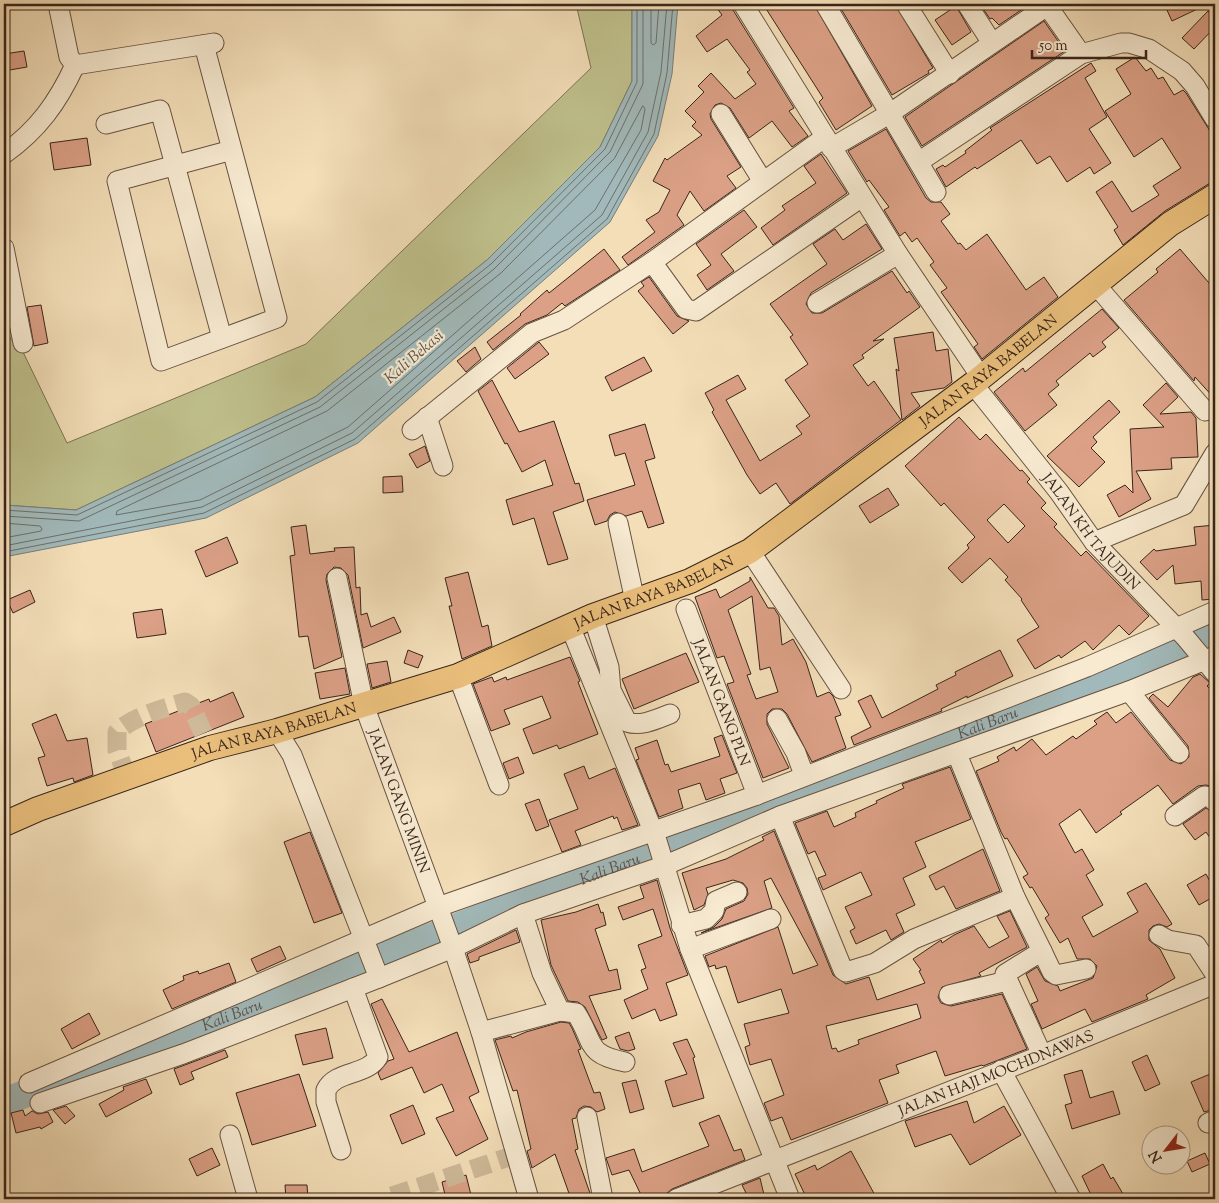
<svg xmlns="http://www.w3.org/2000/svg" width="1219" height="1203" font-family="'Sorts Mill Goudy',serif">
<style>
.green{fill:#bfc08c;stroke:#7c7253}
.water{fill:#a1b9ba;stroke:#777e7a}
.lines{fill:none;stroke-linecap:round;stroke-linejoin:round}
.shore{stroke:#6d6f6a;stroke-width:1}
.river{stroke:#a1b9ba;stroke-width:28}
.building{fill:#dba086;stroke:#39251a;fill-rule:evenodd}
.minor-tunnel{stroke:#ceb998;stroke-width:19;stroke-dasharray:19 9;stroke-linecap:butt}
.minor-casing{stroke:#685342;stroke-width:21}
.major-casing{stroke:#39251a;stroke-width:26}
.minor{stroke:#f7ead1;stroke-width:19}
.major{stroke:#eabf7c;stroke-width:24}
.labels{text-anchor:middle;stroke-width:4.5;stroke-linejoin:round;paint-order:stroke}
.street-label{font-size:15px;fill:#39251a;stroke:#f7ead1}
.water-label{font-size:16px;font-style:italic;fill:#58514a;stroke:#f7ead1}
</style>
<rect width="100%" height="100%" fill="#f3deb8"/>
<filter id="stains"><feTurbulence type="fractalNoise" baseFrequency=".004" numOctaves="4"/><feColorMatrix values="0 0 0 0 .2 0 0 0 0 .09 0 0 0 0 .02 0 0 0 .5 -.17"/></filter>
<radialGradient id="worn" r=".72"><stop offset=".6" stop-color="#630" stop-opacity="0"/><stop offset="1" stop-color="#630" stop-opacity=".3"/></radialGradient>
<!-- green -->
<path class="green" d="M576,4H632V81L600,147L487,260L315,397L76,510L4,505V331L23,352L67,443L306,344L591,68Z"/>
<!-- water -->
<path class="water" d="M632,4H678L672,74L658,136L610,222L358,443L206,518L4,557V505L76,510L315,397L487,260L600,147L632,81Z"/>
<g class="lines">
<!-- shore -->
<path class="shore" d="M651,4V43L653,45L656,43L659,4
M643,106L645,109L641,130L595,210L348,427L200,500L116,515L117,511L327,411L501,273L614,159Z
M4,510L77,515L317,402L491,264L605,149L637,82V4
M4,516L79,521L320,407L494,269L610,152L643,84V4
M4,523L40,526L42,529L41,531L4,538
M4,546L202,507L352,433L602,215L648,132L661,72L667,4
M4,552L204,513L355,439L607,219L654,134L667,73L673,4"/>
<!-- river -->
<path class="river" id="s1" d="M4,1102L1215,634"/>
</g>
<!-- building -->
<path class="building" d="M714,4H732L733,10L794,108L789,111L808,136L792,147L772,121L749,138L730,108L721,103L715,105L710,114L711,119L741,167L727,176L736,188L704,211L690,191L677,215L684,225L628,265L622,257L655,232L646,220L659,212L670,190L653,181L665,158L667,160L702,135L692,126L696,122L685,111L704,92L698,86L711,73L735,99L756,84L747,72L750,70L727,39L707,52L696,36L722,15Z
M763,4H783L787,9L796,4H814L872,106L836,130L819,102L823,98Z
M845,4H895L933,68L928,71L929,73L892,95L840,7Z
M988,4H1030L999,25L992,18L990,19L982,7Z
M1175,4H1208L1172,21L1166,8Z
M956,6L971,32L952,45L935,20Z
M1208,11L1215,19V27L1194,49L1182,38Z
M1044,21L1065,51L922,146L905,117Z
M24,51L27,67L4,71V54Z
M1135,57L1146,71L1151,68L1158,79L1163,77L1174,95L1183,90L1186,93L1215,139V180L1165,211L1123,245L1114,230L1118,227L1096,192L1112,181L1132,212L1159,195L1153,186L1181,168L1162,138L1134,157L1105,111L1131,94L1116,69Z
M1091,63L1096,71L1085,78L1107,117L1089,129L1111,163L1094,174L1090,167L1067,182L1050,156L1037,164L1021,140L977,169L975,167L946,187L936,169L943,165L945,167L966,153L965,151L992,130L990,128Z
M886,129L926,198L931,202H941L950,214L941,221L958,244L960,243L966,250L987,234L1026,290L1044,277L1058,297L982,359L974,347L978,344L941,292L947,288L930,265L934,262L917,238L912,242L905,232L900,236L884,210L889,207L869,180L867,182L848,151Z
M87,138L91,165L54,170L50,143Z
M821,154L847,193L773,245L761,228L785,210L782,206L816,183L804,166Z
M744,210L757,227L721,254L734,271L707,290L697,275L711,265L696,244Z
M866,224L882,249L811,293L806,304L812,313H822L892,271L907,293L909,291L920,307L873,341L884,339L862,355L864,358L853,365L868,386L874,381L901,420L790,504L776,483L760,494L747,475L712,412L714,410L705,393L738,375L746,389L726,400L760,461L802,434L796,426L810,416L785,380L808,364L790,337L793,335L770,304L827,264L813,244L835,229L843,240Z
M604,249L620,270L565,306L562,303L547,315L525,324L493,350L487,342L521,315L520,314L547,290L549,293Z
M1180,249L1215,290V399L1195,377L1194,381L1124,300L1158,272L1156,269Z
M649,277L677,316L689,321L673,334L638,291L644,286L641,282Z
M41,305L48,343L34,346L27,307Z
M1102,309L1119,328L1102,342L1106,347L1093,357L1090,353L1056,381L1059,385L1048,394L1057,405L1025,431L994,392L1023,368L1025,372Z
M933,332L936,351L948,349L952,382L944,388L911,393L920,406L902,420L896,369L899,371L894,338Z
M539,342L549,354L515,379L507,368Z
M475,347L481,359L466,372L457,361Z
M644,357L652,371L612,391L605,377Z
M492,380L519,432L554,421L575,484L579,483L584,501L553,512L568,559L548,565L534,518L513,525L506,500L553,485L545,460L522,472L507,443L505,444L478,391Z
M1166,383L1178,397L1160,414L1191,412L1196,418L1198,457L1171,458L1172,469L1136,471L1151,499L1119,517L1107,495L1125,485L1133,493L1130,429L1164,427L1143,405Z
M1109,400L1120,412L1093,437L1097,442L1091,448L1105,462L1079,487L1047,456Z
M959,417L980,440L986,434L1020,471L1022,470L1030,479L1027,482L1046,503L1041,508L1057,524L1054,527L1081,556L1086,551L1149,616L1129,635L1119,625L1093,650L1085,641L1061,658L1059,655L1035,669L1017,640L1039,627L1021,600L1022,599L1005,580L1008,577L990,558L962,583L948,568L969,548L967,545L975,537L944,503L941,506L905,466ZM1004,504L1025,526L1008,543L987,520Z
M645,424L655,458L645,461L664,523L648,528L642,511L626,516L615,512L610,515L607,521L595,525L587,500L635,485L625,453L615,456L609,435Z
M425,446L430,461L417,468L409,454Z
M402,476L403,492L383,493V477Z
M888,488L899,505L870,523L859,506Z
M306,525L310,554L335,551L334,548L354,547L356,588L360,587L361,615L367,613L371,627L394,617L401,632L363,648L348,575L341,568L334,567L327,574L326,580L342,657L314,669L308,636L299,637L290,556L295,555L291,527Z
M1215,525V566H1213L1214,599L1202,600L1201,581L1175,584L1173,565L1157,580L1140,562L1154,549L1156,551L1196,545L1194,527Z
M227,537L238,563L206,577L195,551Z
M468,572L482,627L488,625L492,646L462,659L449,606H452L445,578Z
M750,577L768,608H774L779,616L782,645L793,639L806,662L817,697L829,692L833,696L841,715L835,717L846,748L812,762L787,714L782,709H772L767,714V724L789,768L763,778L727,684L734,682L724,656L717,658L695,597L716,589L720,598L750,581ZM752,596L760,670L770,667L778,692L756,699L747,675L751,674L728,610Z
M30,590L35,602L13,613L7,600Z
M162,609L166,634L137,638L133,613Z
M408,650L423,656L418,668L404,663Z
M1000,650L1013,676L967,698V696L941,709L942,711L854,745L851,737L871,727L858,701L871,695L882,718L938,689L936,685L956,675L955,672Z
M686,653L699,682L634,709L622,679Z
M570,657L580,681L578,682L598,734L559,749L557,745L533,754L523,729L551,718L542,696L504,710L510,724L491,731L473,684L492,677L494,682L506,677L507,680Z
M387,661L391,682L372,688L367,664Z
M345,668L350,694L320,699L315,673Z
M1200,674L1210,683L1207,686L1215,693V787L1206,785L1198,786L1173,804L1158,785L1120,812L1122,814L1096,833L1080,809L1059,824L1075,853L1082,849L1094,870L1086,875L1103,905L1082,917L1093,937L1138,912L1127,893L1146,883L1172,924L1167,927L1159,924L1153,926L1149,930V940L1160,949L1175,978L1146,995L1148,999L1092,1022L1085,1009L1042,1029L1031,1004L1038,1001L1026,974L1037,967L1045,981L1058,986L1060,991L1093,978L1097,966L1090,959H1077L1068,938L1060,943L1045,918L1049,915L1032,887L1030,888L1023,877L1028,874L1007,838L1005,839L1001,832L976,771L999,761L997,757L1014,747L1016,751L1032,739L1046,755L1073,736L1076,739L1097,724L1094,721L1107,712L1116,723L1131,712L1170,760L1181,764L1189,757L1188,746L1149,698L1153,694L1168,707L1193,677Z
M233,692L244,717L156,752L145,724L209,699L210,702Z
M56,714L67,741L87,738L93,775L74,782L73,778L47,786L38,758L45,756L32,724Z
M722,735L737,773L720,779L725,793L706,800L700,783L678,790L683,808L659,817L636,760L639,759L635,748L657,740L665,765L668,764L671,772L720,756L714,738Z
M518,757L524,773L509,779L503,763Z
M584,766L589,779L615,768L638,825L622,830L617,817L614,819L613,816L575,831L581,845L562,852L549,820L578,809L564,774Z
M950,767L971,819L915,842L926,867L903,878L915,905L896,914L904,932L891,940L886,930L856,944L850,931L855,928L845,907L872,895L861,872L823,890L818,878L826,875L815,851L808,854L795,823L827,811L834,827L856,817L855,813L877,803L876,801L904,788L902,784Z
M539,799L549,826L536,831L525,804Z
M1206,808L1215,813V845L1206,832L1195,840L1183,824Z
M774,831L833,975L846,984L869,977L877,1000L925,983L919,971L921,970L913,959L941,940L942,943L954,935L974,926L989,948L1009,937L997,916L1010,911L1027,947L979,973L981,976L942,987L938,997L941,1003L951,1006L1002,994L1027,1049L983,1066L982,1065L945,1076L936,1051L896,1065L899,1073L879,1080L888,1103L791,1140L782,1117L771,1121L764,1103L784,1095L771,1059L750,1065L745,1047L750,1045L744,1024L789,1013L781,989L738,1003L726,966L716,969L715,965L709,967L705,956L778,927L793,974L818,965L771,878L764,881L772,908L701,933L714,927L722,919L726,909L744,901L748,894L747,888L743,883L733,880L706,888L708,894L704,905L694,910L682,873L726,859L764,840L762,837ZM917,1004L921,1018L858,1040L859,1044L838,1052L836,1048L832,1049L826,1026Z
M310,832L342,913L314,923L284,842Z
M983,849L1000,891L956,909L944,886L936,890L929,876Z
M1206,874L1215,891V896L1199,905L1187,885Z
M657,880L670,928L688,975L666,983L677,1015L660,1021L655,1009L632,1019L624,1000L648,989L641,970L646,968L638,945L662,936L653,909L623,920L618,907L644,898L640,886Z
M598,904L601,913L603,912L606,925L595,929L609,971L617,969L621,989L589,996L607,1038L602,1040L585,1007L578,1002L568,1001L551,965L541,920L576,912Z
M516,930L520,942L479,957V960L470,963L467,954Z
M280,946L286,959L257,972L251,959Z
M229,963L236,982L172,1009L163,990L184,980L183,976L198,971L199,974Z
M382,999L409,1052L457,1032L479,1092L469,1097L488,1139L456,1156L436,1118L454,1111L442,1084L424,1093L412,1067L381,1080L378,1073L388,1061L394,1059L371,1004Z
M89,1013L100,1034L72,1049L61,1029Z
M561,1022L569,1023L572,1028L581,1049L578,1050L594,1093L600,1092L605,1109L597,1112L591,1107L584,1106L579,1109L576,1118L572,1119L578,1149L575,1150L592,1199H571L555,1154L532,1168L527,1151L531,1149L517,1090L513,1091L495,1040L511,1036L512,1038L526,1032Z
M326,1028L333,1058L303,1065L295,1035Z
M629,1032L635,1049L628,1051L620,1049L615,1037Z
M687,1039L695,1057L693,1058L704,1098L673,1107L665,1081L687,1074L673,1043Z
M225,1050L228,1057L191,1072L194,1079L180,1085L174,1069Z
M1147,1055L1160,1084L1145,1091L1132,1062Z
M1082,1070L1090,1098L1113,1091L1120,1114L1072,1129L1065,1105L1072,1103L1064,1075Z
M1215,1072V1109L1204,1112L1191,1082Z
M299,1074L316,1126L252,1145L236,1093Z
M146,1079L152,1093L106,1117L99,1104L124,1090L123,1087Z
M636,1080L644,1109L630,1113L622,1083Z
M967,1101L974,1123L1004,1106L1021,1135L970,1165L951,1134L915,1147L905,1121Z
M413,1105L425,1134L402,1144L390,1115Z
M66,1106L75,1116L65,1124L53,1110Z
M23,1110L25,1116L32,1111L38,1114L48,1112L53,1122L41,1129L40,1127L16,1133L11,1113Z
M719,1115L734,1151L741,1149L745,1160L672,1189L666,1194L652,1199H643L629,1170L612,1175L606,1158L634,1149L642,1172L709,1146L699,1123Z
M212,1148L220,1165L197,1176L189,1159Z
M851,1151L877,1199H807L795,1174L815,1165L817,1170Z
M1205,1153L1210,1164L1192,1172L1187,1161Z
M1103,1164L1111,1179L1113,1177L1126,1199H1093L1082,1176Z
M466,1175L472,1199H446L442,1182Z
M760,1178L765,1199H749L742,1185Z
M285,1185H307L308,1199H286Z"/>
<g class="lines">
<!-- minor-tunnel -->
<path class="minor-tunnel" d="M127,777L117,750V732C130,718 166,707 185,702L191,706L210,748
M392,1196L515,1155"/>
<defs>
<g id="minor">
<path d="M58,4L69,57L75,65L214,43"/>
<path d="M743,4L898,254L981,377"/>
<path d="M825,4L936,192"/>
<path d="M906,4L950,74"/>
<path d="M967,4L992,43"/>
<path d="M1046,4L1081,54"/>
<path d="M204,45L277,318L161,361L117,181L232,150"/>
<path d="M721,114L762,180"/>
<path d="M106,124L160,110L222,338"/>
<path d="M831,148L889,114L1047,6"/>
<path d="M4,154C38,130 58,102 75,65"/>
<path d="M920,161L1081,54L1121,43H1129L1149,49L1182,71L1195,86L1215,119"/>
<path d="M4,248L23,343"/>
<path d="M652,262L686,309L696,311L862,197"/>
<path d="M1095,284L1205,411"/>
<path d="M817,303L898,254"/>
<path id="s2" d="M973,384L1059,492L1094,542L1185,637L1215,673"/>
<path d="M427,417L443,466"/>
<path d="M412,430L532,333L564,320L652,262L824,138"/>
<path d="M618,523L635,601"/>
<path d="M1094,542L1184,505L1215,453"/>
<path d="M750,551L841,689"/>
<path id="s3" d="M337,578L364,705L453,948L481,1032L529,1199"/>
<path id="s4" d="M686,609L757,795"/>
<path d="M593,616L609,667L611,690L627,722C641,727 657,719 670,714"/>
<path d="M570,626L657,841L690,949L790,1199"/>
<path d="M458,676L499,785"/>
<path d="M1129,691L1179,753"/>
<path d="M777,719L796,753L804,775"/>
<path d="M277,731L292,755L379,978"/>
<path d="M957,754L1015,897L1042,951"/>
<path d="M780,816L843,970L846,972L875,963L914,939L1015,897"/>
<path d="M1175,816L1204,796L1211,797L1215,802"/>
<path d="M523,914L542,973L560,1011L576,1013C595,1042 584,1054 625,1062"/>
<path d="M681,925L706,919L714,911L716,901L737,892"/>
<path d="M1159,935L1168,940L1196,945L1215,974"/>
<path d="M690,949L771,919"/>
<path d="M949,995L1007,981"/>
<path d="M481,1032L560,1011"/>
<path d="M1042,1055L1005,974L1042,951L1052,972L1056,975L1086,969"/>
<path d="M1001,1070L1071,1199"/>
<path d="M29,1083L438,907L757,795L1087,667L1215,611"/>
<path d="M40,1103L183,1054L379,978L453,948L523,914L666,865L780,816L1129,691L1215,656"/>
<path d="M587,1117L603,1199"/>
<path d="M1208,1123L1215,1120"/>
<path d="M230,1135L248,1199"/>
<path d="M341,1150L326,1102V1090C336,1070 367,1076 378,1057L353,988"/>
<path id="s5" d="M676,1199L1042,1055L1215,984"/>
</g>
<g id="major">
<path id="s6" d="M4,824L38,809L210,748L277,731L458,676L593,616L690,581L750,551L973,384L1170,224L1215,196"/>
</g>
</defs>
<!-- minor casing -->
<use href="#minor" class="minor-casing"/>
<!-- major casing -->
<use href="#major" class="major-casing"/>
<!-- minor -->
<use href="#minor" class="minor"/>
<!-- major -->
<use href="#major" class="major"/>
</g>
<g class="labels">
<!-- street labels -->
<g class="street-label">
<text dy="5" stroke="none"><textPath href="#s6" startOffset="1095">JALAN RAYA BABELAN</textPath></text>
<text dy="5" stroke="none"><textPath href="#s2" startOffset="189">JALAN KH TAJUDIN</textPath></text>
<text dy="5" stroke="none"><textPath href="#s6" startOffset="691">JALAN RAYA BABELAN</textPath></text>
<text dy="5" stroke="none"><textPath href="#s4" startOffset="100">JALAN GANG PLN</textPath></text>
<text dy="5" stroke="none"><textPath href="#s6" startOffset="286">JALAN RAYA BABELAN</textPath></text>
<text dy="5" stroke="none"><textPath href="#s3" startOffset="232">JALAN GANG MININ</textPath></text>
<text dy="5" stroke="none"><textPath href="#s5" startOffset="344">JALAN HAJI MOCHDNAWAS</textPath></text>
</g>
<!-- water labels -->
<g class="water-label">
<text transform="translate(413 356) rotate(-41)" y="6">Kali Bekasi</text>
<text dy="6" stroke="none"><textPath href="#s1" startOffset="1054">Kali Baru</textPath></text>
<text dy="6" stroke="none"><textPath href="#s1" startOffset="649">Kali Baru</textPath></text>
<text dy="6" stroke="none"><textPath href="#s1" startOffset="244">Kali Baru</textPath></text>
</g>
</g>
<!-- margin -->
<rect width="1219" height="1203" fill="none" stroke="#f3deb8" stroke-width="20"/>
<rect x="5" y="5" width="1209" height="1193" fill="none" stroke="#39251a" stroke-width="2.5"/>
<rect x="10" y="10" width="1199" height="1183" fill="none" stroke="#39251a"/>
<!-- north arrow -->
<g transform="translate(1166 1150) rotate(239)"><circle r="24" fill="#f7ead1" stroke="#ab9b88"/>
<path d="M0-4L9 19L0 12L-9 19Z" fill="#8f2418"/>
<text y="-8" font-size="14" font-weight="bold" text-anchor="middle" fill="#39251a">N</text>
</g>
<!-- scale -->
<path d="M1032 50v8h114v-8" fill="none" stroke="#39251a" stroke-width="2.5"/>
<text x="1039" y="50" font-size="15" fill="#39251a" stroke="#f7ead1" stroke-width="4" paint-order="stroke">50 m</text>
<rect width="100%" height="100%" filter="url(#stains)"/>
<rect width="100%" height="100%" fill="url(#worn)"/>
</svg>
